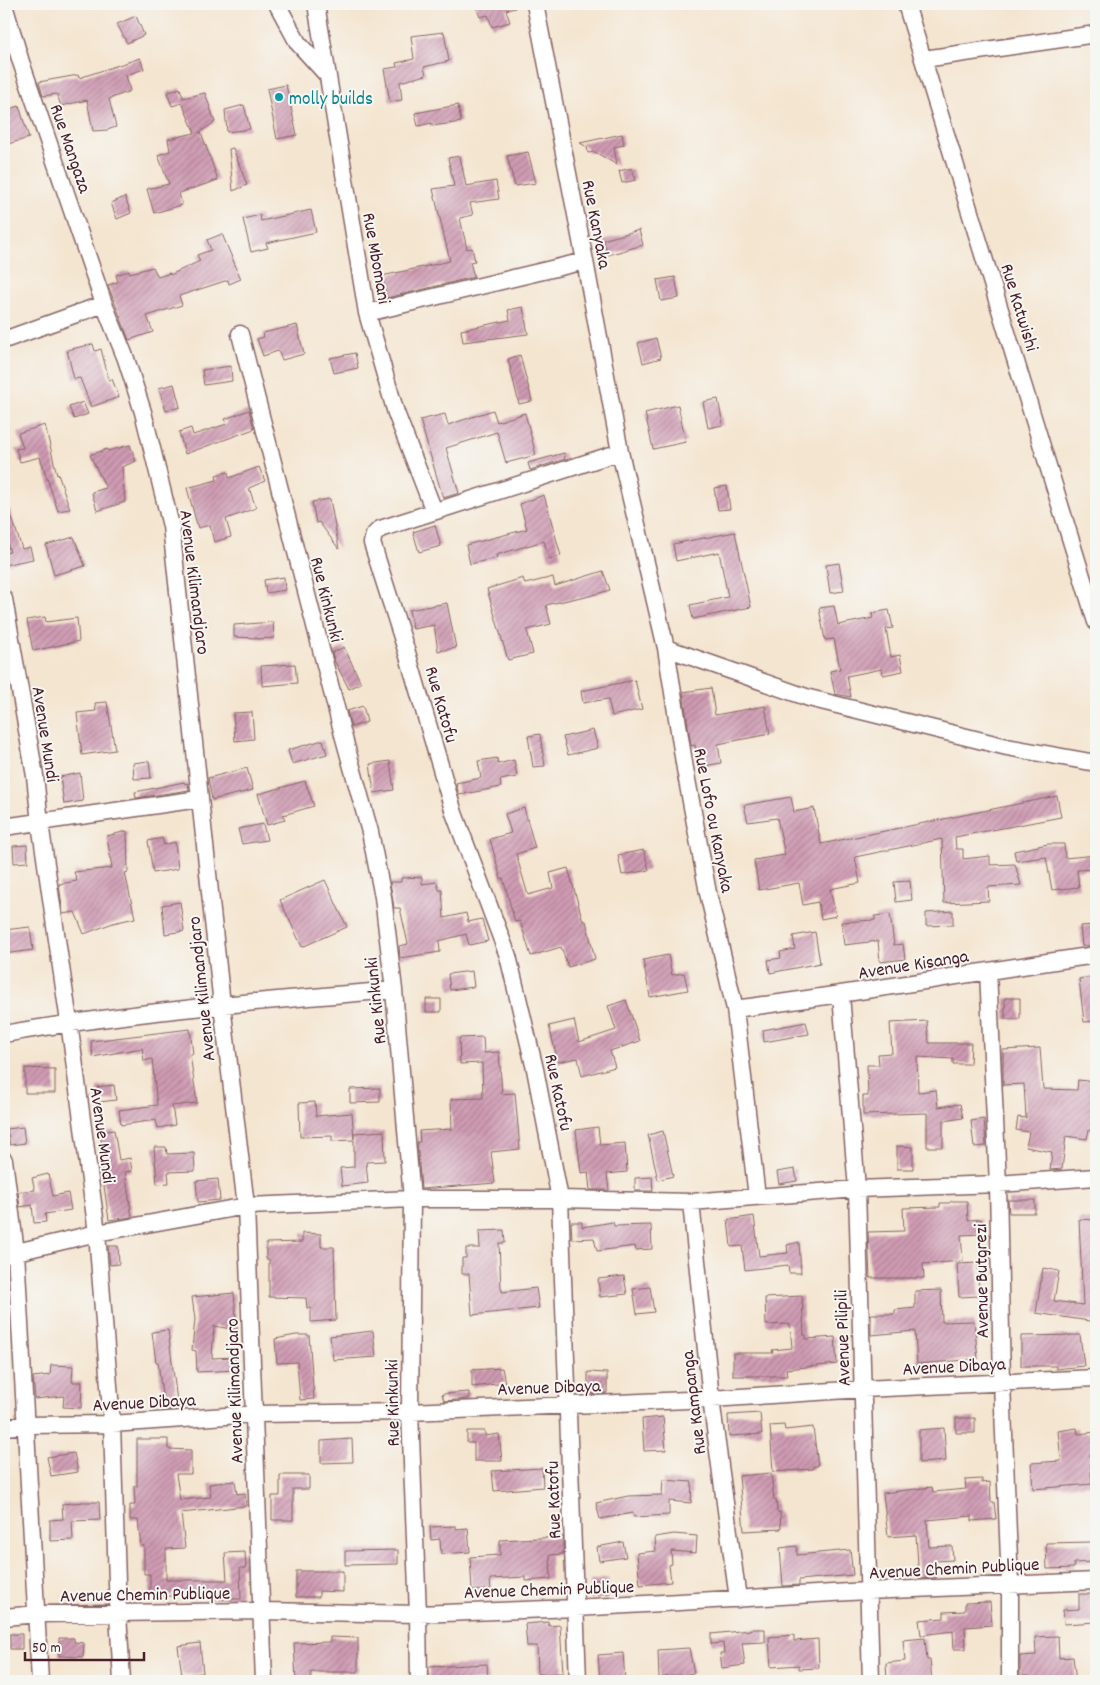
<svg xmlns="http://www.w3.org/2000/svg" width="1100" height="1685" font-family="Dekko,sans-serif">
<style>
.building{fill:url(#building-hatch)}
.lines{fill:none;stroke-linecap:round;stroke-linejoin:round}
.street-casing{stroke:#866465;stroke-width:19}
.street{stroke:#fff;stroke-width:16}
.culture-dot{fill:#0f9aa8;stroke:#f6f6f2;stroke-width:2}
.labels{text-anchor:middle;stroke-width:4;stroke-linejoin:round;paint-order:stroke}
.culture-label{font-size:19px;fill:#0d838f;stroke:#f6f6f2;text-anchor:start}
.street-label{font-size:19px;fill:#4a1f2b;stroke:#f6f6f2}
</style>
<defs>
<pattern id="building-hatch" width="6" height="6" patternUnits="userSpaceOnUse" patternTransform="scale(1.25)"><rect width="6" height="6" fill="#cf9bb3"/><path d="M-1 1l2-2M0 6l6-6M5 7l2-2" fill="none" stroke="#aa7e92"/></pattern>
</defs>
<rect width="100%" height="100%" fill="#f6f6f2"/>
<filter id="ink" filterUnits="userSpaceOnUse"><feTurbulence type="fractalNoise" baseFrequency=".02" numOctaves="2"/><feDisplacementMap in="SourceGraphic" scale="10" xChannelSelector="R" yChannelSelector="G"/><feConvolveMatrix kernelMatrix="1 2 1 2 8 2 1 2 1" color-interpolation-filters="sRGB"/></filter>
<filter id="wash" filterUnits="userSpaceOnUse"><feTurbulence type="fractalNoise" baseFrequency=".0096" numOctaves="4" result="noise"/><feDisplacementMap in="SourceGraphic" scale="20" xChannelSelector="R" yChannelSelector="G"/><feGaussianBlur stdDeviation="1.12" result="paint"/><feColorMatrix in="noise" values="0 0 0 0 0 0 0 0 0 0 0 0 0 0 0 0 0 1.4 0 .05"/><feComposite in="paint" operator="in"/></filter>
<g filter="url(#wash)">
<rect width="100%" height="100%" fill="#f4e5d0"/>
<g id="blocks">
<!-- building -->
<path class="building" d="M475,4H514L515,8L506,10L510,22L492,27L488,15L480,17Z
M136,16L144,35L127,43L117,24Z
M444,32L449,61L424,67L426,75L400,82L402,100L390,102L384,69L397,67L396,63L414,59L411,36Z
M140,58L144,69L126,75L130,91L109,99L116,127L107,130L93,131L87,100L61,106L57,94L43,96L39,82L78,75L79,78Z
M286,85L297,135L277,139L267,89Z
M180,88L183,98L205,93L215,122L199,133L201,132L218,180L179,193L182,205L154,213L147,189L169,184L158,155L170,151L168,139L195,133L182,103L172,106L167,93Z
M244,105L250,129L227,132L225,110Z
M458,105L461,122L432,126V123L418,126L415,113Z
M19,106L29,138L4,145V111Z
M622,134L624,145L614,147L617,165L595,152L588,153L587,147L580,143Z
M233,148L247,185L233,191L229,149Z
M528,152L536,183L515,186L507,156Z
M460,156L466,186L496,181L499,199L470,203L473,215L460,218L467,249L472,248L475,261L470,262L474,277L387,298L382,276L450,261L433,189L454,186L448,158Z
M627,169H632L636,180L622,183L619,171Z
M125,197L131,213L117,219L111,203Z
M311,210L316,232L266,243L268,248L251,252L243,219L260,215L261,221Z
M639,230L643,245L608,255L603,240Z
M222,234L241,279L229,284L228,280L179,296L182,305L147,316L153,332L129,340L108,285L118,282L116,275L129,271L130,273L153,267L158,277L170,273V275L200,261L197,255L211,250L207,240Z
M675,277L679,298L661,301L657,280Z
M523,307L528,334L463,342L461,330L510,320L508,310Z
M297,325L304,354L282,360L278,351L263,356L257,339L264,337L263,333Z
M656,338L661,358L643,363L638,343Z
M93,344L95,351L101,349L109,380L112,379L119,397L91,407L80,378L74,379L67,350Z
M355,353L358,368L334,373L330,358Z
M520,355L532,401L519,404L508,359Z
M231,366L232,381L204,385L202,370Z
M174,384L180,407L166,411L159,388Z
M718,399L723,425L708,428L703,402Z
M83,402L88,414L74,419L69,407Z
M678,405L686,442L653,449L645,413Z
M249,410L254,429L185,454L179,432L191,428L193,435L227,424L225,419Z
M493,410L497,422L525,413L536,455L506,463L497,432L446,448L459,493L443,498L420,420L445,414L448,425Z
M45,425L57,475L58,474L70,509L58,511L40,457L20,462L16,449L23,448L18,433Z
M130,445L136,461L122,467L125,502L97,511L92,492L106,488L90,455L107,449L108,451Z
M564,453L565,459L530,470L528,463Z
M259,467L265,481L249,488L256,508L226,519L231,537L214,542L210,525L198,528L187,488L217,480L216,475L228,472L229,478Z
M727,486L730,509L718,510L714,488Z
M544,495L561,556L549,559L544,541L496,555L497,558L470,564L466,545L527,529L520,504Z
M330,499L339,549L319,522L316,523L312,502Z
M4,502H7L22,549L30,547L33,559L4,565V553L10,552L4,533Z
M435,525L441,546L419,552L413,532Z
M735,532L751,607L693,619L690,605L728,597L719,552L676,561L673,544Z
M74,537L85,566L54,575L46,545Z
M839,563L844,591L830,593L826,565Z
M603,571L610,590L582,598L581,597L546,605L551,624L527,630L533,654L508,660L487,589L523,578L525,584L553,577L555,586Z
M284,577L285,590L266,593L264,580Z
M447,603L456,648L438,651L434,625L413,629L409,610Z
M834,606L838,625L873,618L872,613L889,610L893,628L886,629L891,657L900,655L903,671L883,675L882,669L847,676L851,697L835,694L830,671L840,669L834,639L825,640L819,608Z
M45,617L46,622L77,618L79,641L33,651L27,620Z
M273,622L274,638L257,639V638L234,637V625Z
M344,647L361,683L349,689L335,662L332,653Z
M295,664L297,683L262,686L261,666Z
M635,680L642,709L612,716L608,699L583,703L581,691Z
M711,688L715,715L765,706L770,734L718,744L721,763L699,767L695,745L691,746L683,692Z
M107,702L115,750L82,755L77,713L96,711L95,703Z
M363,706L367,722L351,727L347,711Z
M252,712L254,739L235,741L233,713Z
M593,730L598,748L568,755L563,737Z
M540,734L545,766L533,767L528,736Z
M323,740L327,754L292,764L288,750Z
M497,758L498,764L514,760L517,777L500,780L501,787L459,795L456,783L481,778L478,761Z
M149,761L151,778L134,779L133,763Z
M390,761L394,790L374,793L370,764Z
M247,768L253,790L212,800L208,778Z
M80,773L83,801L64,804L60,777Z
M305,781L314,806L283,815L285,820L267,825L258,794Z
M184,782L185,784L188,783L189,790L136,798L135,792Z
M1057,796L1061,817L955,837L956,849H963V859L990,856V865L1015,864L1021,885L988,887L989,901L944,903L942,839L855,857L860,883L830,889L836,916L821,919L818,902L803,905L799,883L759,890L754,860L785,855L777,818L748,822L744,805L791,797L794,812L814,808L821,844Z
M524,808L535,848L516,854L528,895L553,888L550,873L568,868L583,921H586L595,959L568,967L561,947L531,956L520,921L515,922L503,878L501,879L490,839L511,833L505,814Z
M263,824L267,840L242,844L238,829Z
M127,831L128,872L125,873L135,918L113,923L84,934L75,912L63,914L59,884L77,881L74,872L112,868L107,836Z
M162,838L164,845L175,842L178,869L153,873L148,841Z
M1048,844H1064L1065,858L1096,855V869L1077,870L1079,887L1052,890L1046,857L1016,861L1014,851Z
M27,845L28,862L14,863L13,846Z
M644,850L649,870L622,875L618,855Z
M422,877V884L437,882L439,890H442L444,918L466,913L468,922L482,919L488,941L469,945L466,934L439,941L440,952L400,958L399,946L408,944L400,908H394L390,882H401V878Z
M325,880L347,927L302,947L280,900Z
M910,881L912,900L896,902L894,882Z
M180,902L184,931L165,934L162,905Z
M953,911V925L926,926V913Z
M890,914L894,945L903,944L905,959L880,962L878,941L844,945L841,922L875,920V916Z
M1096,925V945L1082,946L1080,926Z
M30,927L33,950L4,954V930Z
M815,932L820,963L770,973L768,960L781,958L780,952L795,949L793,936Z
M668,955L672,975L684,973L688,990L650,997L643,960Z
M472,971L474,987L450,990L448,974Z
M1096,976V1021L1084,1022L1079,979Z
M1005,998H1020V1019H1005Z
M426,999H441V1012H426Z
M626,1000L640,1041L610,1051L615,1067L582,1076L578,1058L558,1062L549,1026L574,1020L579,1042L616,1030L608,1006Z
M927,1021L929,1043H971L970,1064H953V1059L917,1057L918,1092L936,1090L938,1107L960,1104L963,1118L943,1121V1147H927V1113L863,1115V1096H868L867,1065H879L878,1054L892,1053L890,1023Z
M806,1022L809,1034L764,1042L763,1030Z
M190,1029L193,1054H190L197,1103L172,1106L175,1125L158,1128L156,1120L121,1125L119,1110L157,1105L152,1059L144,1061L142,1048L93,1057L91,1041Z
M483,1037L484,1053L499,1052L502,1094L515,1093L520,1149L491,1152L495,1183L421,1189L417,1142H420L419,1131L452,1129L451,1099L483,1098L482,1063L460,1064L459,1038Z
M1040,1048L1043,1089L1077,1090L1078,1080L1096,1082V1131L1089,1130L1087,1139L1066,1136L1062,1169L1050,1170L1052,1152L1026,1147L1029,1132L1016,1130L1018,1117L1026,1118L1024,1084L1003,1085V1050Z
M25,1068L55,1069V1093H25Z
M114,1085L116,1100L99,1102L97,1087Z
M380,1088V1102L350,1103V1089Z
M315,1102L316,1116L352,1113L354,1139V1133L384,1131L385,1161L366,1162L368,1183L342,1186L340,1168L354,1167V1140L332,1141V1136L300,1137L299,1103Z
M984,1119L986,1146L974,1147L971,1121Z
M23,1127L25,1143L10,1145L7,1129Z
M598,1127L600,1145L625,1143L627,1172L607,1174L609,1190H590L588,1172L581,1173L576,1130Z
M114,1130L119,1160L130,1158L132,1171L125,1172L132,1217L109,1220L101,1166H105L100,1132Z
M663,1131L673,1176L658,1180L648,1135Z
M897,1146L913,1147V1169H897Z
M154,1147H166L167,1154L194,1153L195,1171L168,1172L169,1183L157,1184Z
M795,1169L797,1181L779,1184L777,1172Z
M48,1174L53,1196L68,1193L71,1210L45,1214L46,1222L34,1223L32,1205L20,1207L18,1192L35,1190L32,1178Z
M652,1177L653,1191H635V1178Z
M218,1179L220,1200L198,1202L196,1181Z
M1008,1200H1035V1213H1009Z
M952,1201H967L968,1220L981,1219L982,1234L961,1235L963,1261L923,1264L924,1278H870L868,1232L904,1231L903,1208L940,1207V1203H949Z
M754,1216L759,1256L788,1253L787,1245L799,1242L801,1273H789L788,1265L745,1270L742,1246L731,1247L728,1220Z
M1079,1219L1096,1220V1322L1036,1313L1043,1268L1059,1271L1054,1301L1083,1305Z
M571,1222H582V1227L613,1222L614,1226L651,1225L652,1249L636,1250L635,1246L597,1251L594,1238L572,1239Z
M504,1230L505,1243H499L501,1289H502V1292L536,1288L539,1308L472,1315L469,1274H462V1258H466V1248H480L479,1231Z
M302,1233L321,1234V1247H334L336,1320L311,1322V1308H307L306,1298L269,1297V1259H266V1243L302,1242Z
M108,1246H118L119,1264L110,1265Z
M978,1263L979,1296L959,1297L957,1264Z
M624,1276L627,1294L600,1297L598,1279Z
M650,1287L654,1312L637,1314L633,1289Z
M941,1290L942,1322L974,1321L978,1359L917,1364L915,1331L871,1335V1314H895V1310L915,1308V1291Z
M234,1293L237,1330L214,1326L212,1358L235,1357L236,1370L197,1372L196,1351L192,1350L195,1319L192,1297Z
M802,1296L804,1335H806V1339L835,1337L837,1364L786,1369L787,1376H733V1353H773L772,1350L792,1348L790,1324L766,1325L765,1298Z
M168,1330L178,1409L164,1410L158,1362H156L152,1332Z
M373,1331L376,1357L333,1360L330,1336Z
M296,1335H309L314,1399L300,1400L297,1362L277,1363L275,1339Z
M1080,1335L1084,1366L1056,1369V1366H1021V1336Z
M51,1365L73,1366L72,1382H82L81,1408L63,1407L64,1396L35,1399L33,1377L50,1375Z
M502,1368L505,1383L472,1387V1370Z
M588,1372L607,1373V1393L588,1394Z
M469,1392V1399L444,1401L442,1394Z
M760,1413L762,1434L729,1436L728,1415Z
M663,1417L666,1450L644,1451L642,1419Z
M956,1418H975V1433H956Z
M784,1425L785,1430L813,1427L818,1466H813V1469L773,1472L770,1426Z
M944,1428L946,1461L919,1463V1430Z
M1077,1428L1078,1434L1096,1432V1454H1090L1092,1484L1033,1489L1031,1463L1061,1461L1058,1431Z
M467,1431H485V1436L499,1434L502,1461H474V1443H467Z
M137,1439H168V1449L191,1450V1474H176L180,1500L211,1497L209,1484L235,1481L237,1494L245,1493L246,1506L181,1513L185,1548L166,1549V1580H227L225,1553L245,1552L246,1568H240L241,1599H208V1593H173V1596L150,1597V1574H144V1546H141L138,1520H130V1505H135L134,1486H137Z
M352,1439L353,1462L321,1463V1441Z
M74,1453L78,1472L51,1476L47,1457Z
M542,1468L543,1487L494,1491L492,1471Z
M771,1473L774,1500L776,1499L777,1512H780L781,1529L744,1531L739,1476Z
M280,1475H309V1489H293V1520H272V1496H280Z
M982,1479V1483L990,1482L991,1502H994L996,1519L972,1521V1516L927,1520L929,1547L952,1546L953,1560L935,1561L936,1578L919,1579L916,1535L888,1537L883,1493L932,1487L933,1492L966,1489L965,1480Z
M663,1480L692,1482L691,1503L669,1501V1515L634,1517L633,1513L600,1519L596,1503L628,1496L662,1495Z
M83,1502H99L100,1520L72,1521L73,1540L50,1541V1520L63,1519L62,1504Z
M456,1526V1529L468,1528L470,1552L441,1554L440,1539L431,1540L430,1527Z
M674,1534L697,1536L696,1553L671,1551L672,1564L669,1565L671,1582L640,1585L637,1553L656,1551L655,1537Z
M561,1537H563V1554L550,1555L551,1579L526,1581V1577L490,1579L491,1590L472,1591L470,1557L500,1555V1540Z
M623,1542L626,1557L599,1561L597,1547Z
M1092,1542L1093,1562L1074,1563V1568L1047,1569L1046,1543Z
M797,1546V1555L850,1550L853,1575L799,1580V1585L783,1586L780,1548Z
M398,1550V1564L345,1565V1551Z
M296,1571H343V1592L319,1591V1597H296Z
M608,1578L610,1593L591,1595L590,1581Z
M1079,1594H1096V1622L1064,1624L1063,1610L1079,1609Z
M990,1602L992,1625L965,1627L966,1649H954L953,1631L921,1635L919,1620L944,1618V1612L965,1611V1603Z
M548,1622L549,1626L560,1625L563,1673L538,1674L537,1646H527L525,1624Z
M750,1629H765V1642L742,1643L745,1665L722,1668L720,1653H724L723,1643L711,1644V1634L750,1630Z
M10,1634H22V1649H10Z
M794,1635V1641L818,1639L819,1668L799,1669V1665L771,1667L769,1637Z
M1058,1636L1059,1658L1073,1657L1076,1681H1028V1676H1020V1656L1036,1655L1035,1637Z
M330,1637L358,1638V1672H311V1681H296L294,1643L330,1642Z
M59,1638H74V1642L84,1643L83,1657L59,1656Z
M925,1638L927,1660H930L932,1681H887L886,1663L905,1661L903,1640Z
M200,1643L203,1673L182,1675L178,1646Z
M689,1648L694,1673L659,1678L658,1650Z
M623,1653L625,1681H600L598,1655Z
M487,1664L488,1681H429V1667Z"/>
</g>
</g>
<g filter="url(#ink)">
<use href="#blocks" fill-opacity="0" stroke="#866465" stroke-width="1"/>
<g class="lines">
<defs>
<path id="street" d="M277,4L298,43L327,75
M316,4L367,313L396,413L434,511
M535,4L585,261L620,452L666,648L685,769L708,893L735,1009L757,1197
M906,4L1096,622
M4,5L21,62L104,304L126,359L143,412L171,526L222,1005L246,1206L264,1681
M924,59L1096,34
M367,313L585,261
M240,334L342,731L370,832L383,897L394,990L412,1199L410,1412L418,1614L419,1681
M4,340L104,304
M4,599L35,776L40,823L69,1022L97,1233L112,1424L118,1614L122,1681
M666,648L809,698L1007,747L1096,763
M4,827L199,799
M988,971L998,1184L1002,1383L1010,1585V1681
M841,995L857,1189L871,1681
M735,1009C856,993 976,972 1096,955
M4,1034C133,1011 263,1001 394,990
M4,1160L16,1252L40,1681
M691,1202L711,1399L738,1599
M4,1255L97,1233L246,1206L412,1199H560L691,1202L857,1189L998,1184L1096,1177
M4,1427L27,1425L112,1424L254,1414L410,1412L711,1399L863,1389L1096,1378
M4,1617L38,1614L262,1611L418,1614L576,1608L867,1591L1096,1581
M578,1681L560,1199L535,1069L508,956L454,813L408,656L372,543L374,535L380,529L620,452"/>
</defs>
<!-- street casing -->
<use href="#street" class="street-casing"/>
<!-- street -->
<use href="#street" class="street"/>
</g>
</g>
<!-- markers -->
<circle class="culture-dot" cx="279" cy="97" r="5"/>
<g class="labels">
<!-- culture labels -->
<g class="culture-label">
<text x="289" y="104">molly builds</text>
</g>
<!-- street labels -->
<g class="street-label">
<text transform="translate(72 148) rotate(71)" y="7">Rue Mangaza</text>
<text transform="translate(598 224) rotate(79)" y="7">Rue Kanyaka</text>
<text transform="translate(378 258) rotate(80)" y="7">Rue Mbomani</text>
<text transform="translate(1021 307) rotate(73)" y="7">Rue Katwishi</text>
<text transform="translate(196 582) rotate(83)" y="7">Avenue Kilimandjaro</text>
<text transform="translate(328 599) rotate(76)" y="7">Rue Kinkunki</text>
<text transform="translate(443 704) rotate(74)" y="7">Rue Katofu</text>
<text transform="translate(47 734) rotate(81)" y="7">Avenue Mundi</text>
<text transform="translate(715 820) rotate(79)" y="7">Rue Lofo ou Kanyaka</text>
<text transform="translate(913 963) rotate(-9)" y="7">Avenue Kisanga</text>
<text transform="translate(200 989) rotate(-96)" y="7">Avenue Kilimandjaro</text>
<text transform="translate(374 1001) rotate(-96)" y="7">Rue Kinkunki</text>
<text transform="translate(560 1092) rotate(78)" y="7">Rue Katofu</text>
<text transform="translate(104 1135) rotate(82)" y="7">Avenue Mundi</text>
<text transform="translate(980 1281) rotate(-91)" y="7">Avenue Butgrezi</text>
<text transform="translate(841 1338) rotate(-92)" y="7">Avenue Pilipili</text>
<text transform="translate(954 1365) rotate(-3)" y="7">Avenue Dibaya</text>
<text transform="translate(549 1386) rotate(-2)" y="7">Avenue Dibaya</text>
<text transform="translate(233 1391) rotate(-92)" y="7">Avenue Kilimandjaro</text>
<text transform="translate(144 1401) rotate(-3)" y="7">Avenue Dibaya</text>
<text transform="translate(391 1403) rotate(-91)" y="7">Rue Kinkunki</text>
<text transform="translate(692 1403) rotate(-97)" y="7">Rue Kampanga</text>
<text transform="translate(552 1500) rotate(-92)" y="7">Rue Katofu</text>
<text transform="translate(954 1567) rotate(-3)" y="7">Avenue Chemin Publique</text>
<text transform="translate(549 1588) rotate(-2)" y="7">Avenue Chemin Publique</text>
<text transform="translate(145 1593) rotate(-1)" y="7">Avenue Chemin Publique</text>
</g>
</g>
<!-- margin -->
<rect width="1100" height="1685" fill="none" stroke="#f6f6f2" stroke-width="20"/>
<!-- scale -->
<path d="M25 1652v8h119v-8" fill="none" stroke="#4a1f2b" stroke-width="2.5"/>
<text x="32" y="1652" font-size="15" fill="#4a1f2b" stroke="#f6f6f2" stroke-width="4" paint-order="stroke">50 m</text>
</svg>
